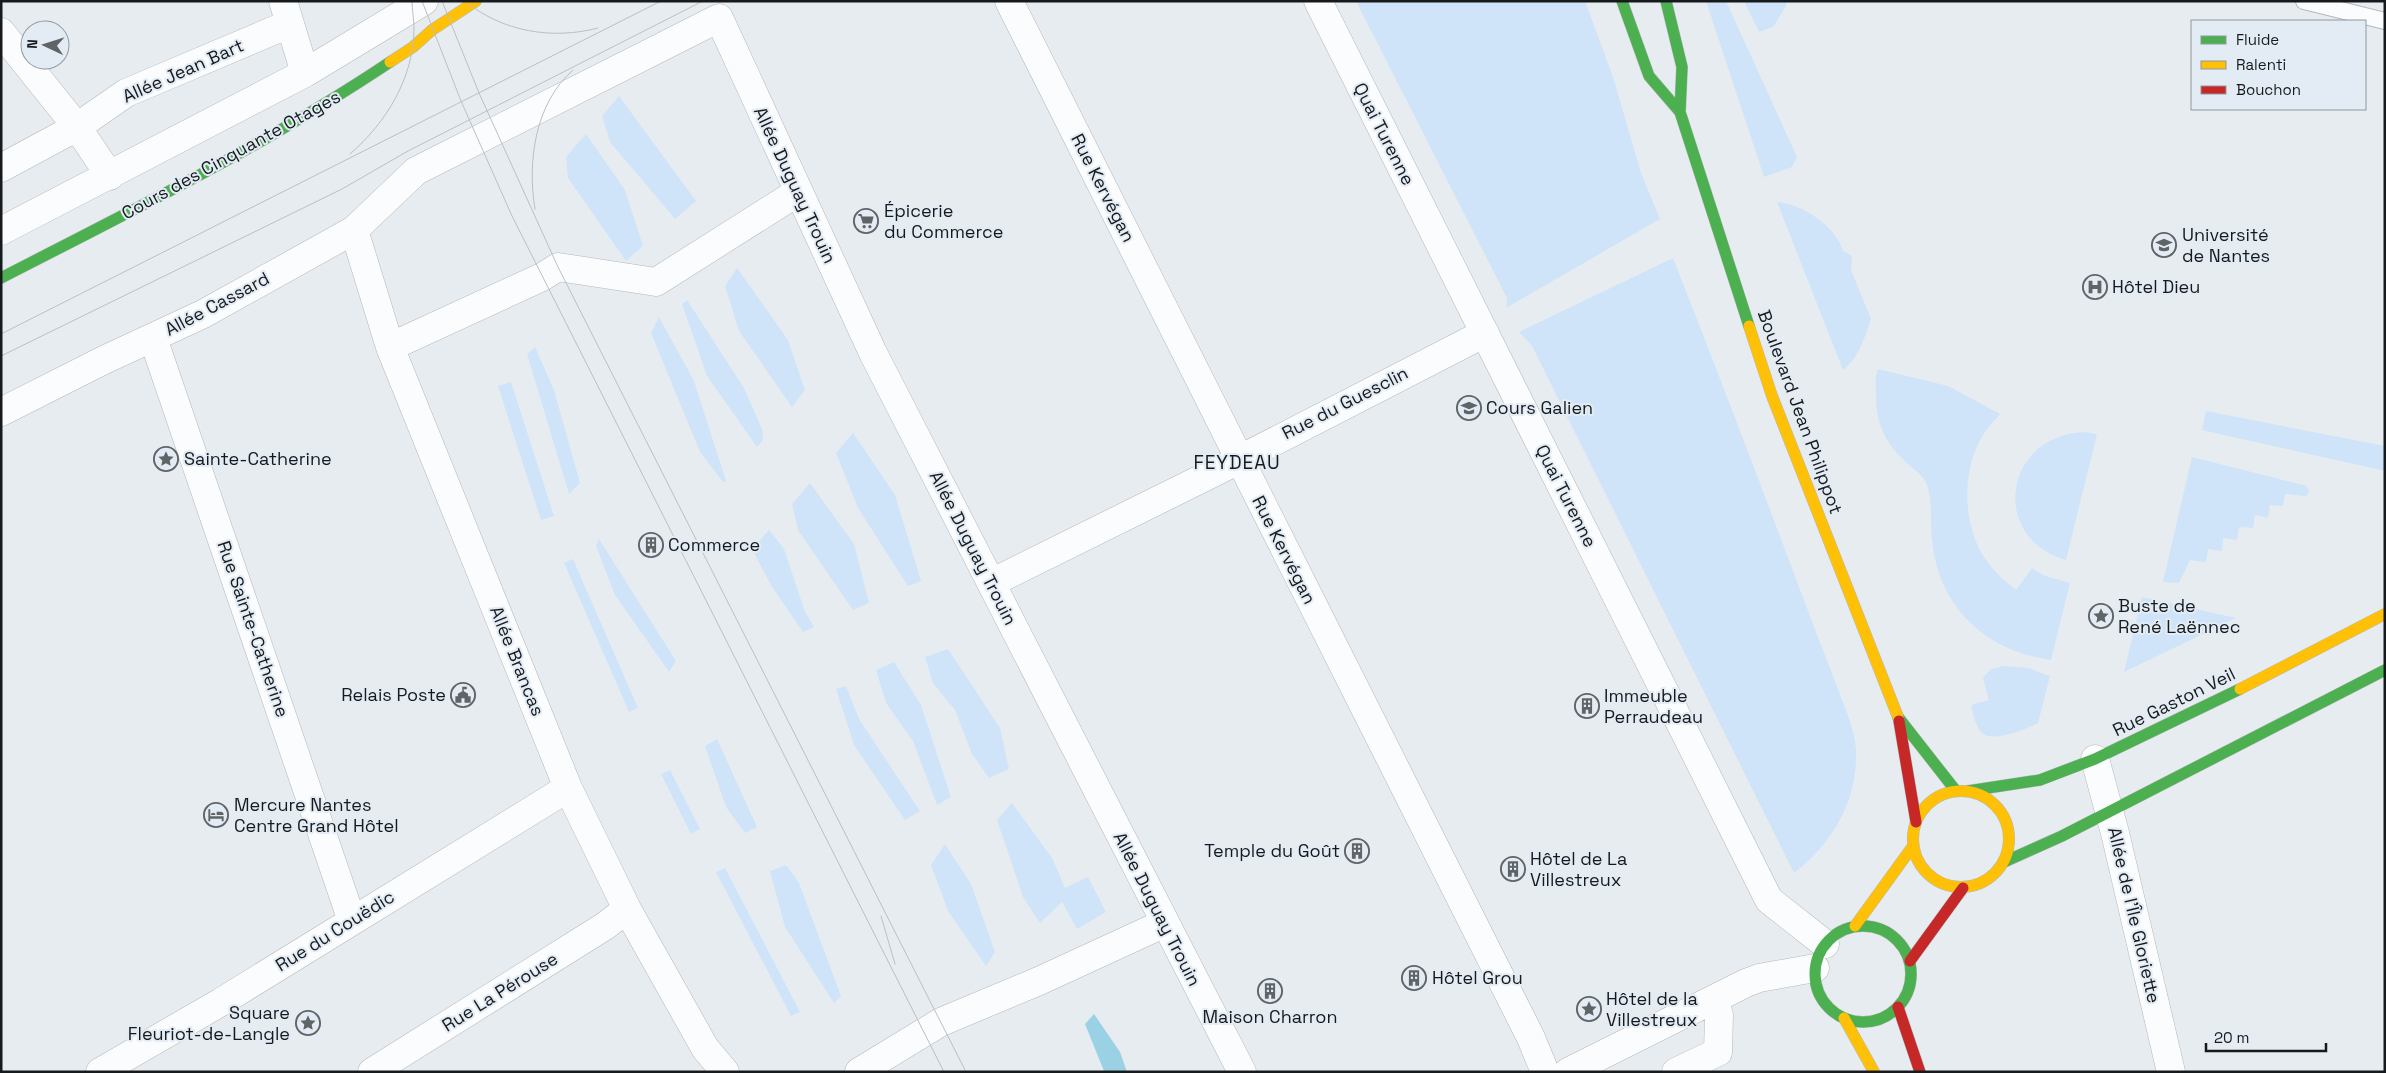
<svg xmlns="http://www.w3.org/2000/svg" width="2386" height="1073" font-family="'Space Grotesk',sans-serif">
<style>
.green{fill:#cfe4f8}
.water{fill:#9bd1e5}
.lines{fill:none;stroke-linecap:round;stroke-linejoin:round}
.lane-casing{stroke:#b4b8bb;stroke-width:18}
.street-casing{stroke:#b4b8bb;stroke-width:29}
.fast-casing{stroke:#b4b8bb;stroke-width:12}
.slow-casing{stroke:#b4b8bb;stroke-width:12}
.jam-casing{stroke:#b4b8bb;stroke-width:12}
.lane{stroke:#fbfcfd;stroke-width:16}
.street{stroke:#fbfcfd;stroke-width:28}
.fast{stroke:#4caf50;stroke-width:11}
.slow{stroke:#ffc107;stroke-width:11}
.jam{stroke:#c62828;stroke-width:11}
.tram{stroke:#bdbfc0;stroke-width:1}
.labels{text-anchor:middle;stroke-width:4;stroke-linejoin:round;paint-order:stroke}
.street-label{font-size:18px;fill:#171a1d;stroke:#e3ecf4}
.poi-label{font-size:18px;fill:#171a1d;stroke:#e3ecf4;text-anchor:start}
.neighbourhood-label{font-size:19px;letter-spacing:1px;fill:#171a1d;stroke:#e3ecf4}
</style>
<rect width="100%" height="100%" fill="#e7ecf0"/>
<!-- green -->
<path class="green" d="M1356,1H1585L1613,77L1641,173L1660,219L1506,308L1507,298Z
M1706,1H1726L1797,157L1792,167L1764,177Z
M1744,1H1786V6L1773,27L1759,32Z
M619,96L696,201L675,219L610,142L602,116Z
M586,134L625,190L643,246L626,261L568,178L566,157Z
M1777,202C1802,204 1836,226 1843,251L1852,256L1851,270L1871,319C1864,338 1860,357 1843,370Z
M1673,258C1719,375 1764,493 1808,611C1818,638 1829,665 1839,692C1846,710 1855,731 1856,750C1858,800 1833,843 1794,873L1532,346L1519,332Z
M737,268L788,340L805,390L792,407L739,331L725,286Z
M687,300L744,388L763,431L762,441L757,447L707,376L682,304Z
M659,317L694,381L726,481L723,482L700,452L651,333Z
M535,347L554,390L580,483L569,494L527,354Z
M1878,369L1948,386L2000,414C1995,420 1988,427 1983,435C1961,471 1962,525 1986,560C1994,572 2005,581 2016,590L2032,568L2045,576L2070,583L2051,660C1986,651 1939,608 1932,541C1930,525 1933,494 1925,481C1921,474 1912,468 1906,462C1886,444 1877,426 1876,399C1876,389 1874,377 1878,369Z
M511,382L554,516L541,520L498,386Z
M2206,411L2385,446V471L2202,430Z
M2085,432L2097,434L2066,560C1989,538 2003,435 2085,432Z
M853,433L895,495L921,581L908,586L858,508L836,453Z
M2192,457L2307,486L2309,490L2308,494L2305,496L2285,494L2283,506L2270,505L2268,518L2255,515L2253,528L2239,527L2237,540L2223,538L2222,551L2208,549L2206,562L2190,560L2179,583L2163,582Z
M810,483L854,544L869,603L853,610L798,530L792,504Z
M769,530L784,549L805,612L814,627L803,632L772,587L752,549Z
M599,539L676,661L669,672L615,595L596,546Z
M573,559L638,708L629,712L564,563Z
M2142,597L2236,618L2124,672Z
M948,649L1000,728L1009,769L989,778L972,754L955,710L933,683L925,657Z
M894,662L921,705L951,797L937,805L913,741L886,703L876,670Z
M2004,666L2028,668L2050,676L2038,723C2027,729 1996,742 1984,734C1976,729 1973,714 1971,705L1989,700L1983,678L1991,669Z
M846,686L859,719L920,811L905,820L854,745L836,689Z
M717,739L757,827L745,833L726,807L705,746Z
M670,770L700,829L691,834L661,774Z
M1012,803L1052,858L1065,888L1088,877L1106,912L1077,929L1062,902L1040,923L1023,897L997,820Z
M945,844L971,884L995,952L986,966L948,911L931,865Z
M786,865L799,883L841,996L834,1003L785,927L770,871Z
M725,868L800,1012L791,1016L716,872Z"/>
<!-- water -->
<path class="water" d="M1094,1014L1120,1052L1127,1072L1104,1071L1085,1024Z"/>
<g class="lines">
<defs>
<path id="lane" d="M2304,1L2385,21"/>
<path id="street" d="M283,1L305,73
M1009,1L1531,1038L1545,1072
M1318,1L1769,900L1825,944
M1,32L77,127L110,176
M1,168L77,127L126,93L289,24
M354,230L390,347L568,788L627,909L705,1048L725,1072
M1,231L305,73L424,1
M153,338L352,921
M390,347L542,277L558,267L656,282L798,192
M1,412L104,360L203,314L354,230L416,171L719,18L873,353L1242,1072
M991,583L1217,471L1485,333
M2095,759L2115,833L2171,1072
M100,1072L221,1002L568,788
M372,1072L605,926L627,909
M859,1072L941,1022L1039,981L1165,923
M1568,1072L1746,983L1759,978L1815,968
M1676,1072L1718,1052L1719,1015L1714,999"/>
<path id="fast" d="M1622,1L1649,76L1680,112
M1666,1L1682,67L1680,112L1749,326
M1,278C133,210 266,145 390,62
M1898,717L1956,791
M1968,791L2040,780L2095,759L2240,689
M2004,862L2062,836L2385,670
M1815 974a48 48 0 1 1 96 0a48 48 0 1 1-96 0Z"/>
<path id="slow" d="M390,62L413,47L432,30L476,1
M1749,326L1772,396L1898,717
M2240,689L2385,614
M1913 839a48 48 0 1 1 96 0a48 48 0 1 1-96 0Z
M1855,926L1913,846
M1844,1018L1874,1072"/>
<path id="jam" d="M1899,721L1916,822
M1910,961L1963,888
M1898,1007L1920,1072"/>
</defs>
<!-- lane casing -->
<use href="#lane" class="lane-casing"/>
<!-- street casing -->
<use href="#street" class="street-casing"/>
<!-- fast casing -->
<use href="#fast" class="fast-casing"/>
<!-- slow casing -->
<use href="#slow" class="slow-casing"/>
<!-- jam casing -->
<use href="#jam" class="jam-casing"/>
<!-- lane -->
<use href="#lane" class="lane"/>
<!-- street -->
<use href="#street" class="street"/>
<!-- fast -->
<use href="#fast" class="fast"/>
<!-- slow -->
<use href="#slow" class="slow"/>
<!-- jam -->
<use href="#jam" class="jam"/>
<!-- tram -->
<path class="tram" d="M422,1L461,101L512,216L944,1072
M442,1L479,93L558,267L966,1072
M465,1C502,32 553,40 598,28
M350,154C387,122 414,77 414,28C414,19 412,10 412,1
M535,209C527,162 535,103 573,70
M1,334L661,1
M1,356L342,189L408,151L703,1
M881,916L895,964"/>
</g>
<!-- icons -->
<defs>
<symbol id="supermarket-ring" viewBox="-11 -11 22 22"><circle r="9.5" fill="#e3ecf4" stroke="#606467" stroke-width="1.5"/><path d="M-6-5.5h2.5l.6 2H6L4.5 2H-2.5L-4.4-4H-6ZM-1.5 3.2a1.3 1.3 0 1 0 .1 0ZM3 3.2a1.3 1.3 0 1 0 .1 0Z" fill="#606467"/></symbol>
<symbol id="university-ring" viewBox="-11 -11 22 22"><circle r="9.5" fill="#e3ecf4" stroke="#606467" stroke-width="1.5"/><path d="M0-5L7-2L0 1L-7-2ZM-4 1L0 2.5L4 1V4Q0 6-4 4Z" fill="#606467"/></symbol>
<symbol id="hospital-ring" viewBox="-11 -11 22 22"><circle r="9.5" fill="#e3ecf4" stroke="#606467" stroke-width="1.5"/><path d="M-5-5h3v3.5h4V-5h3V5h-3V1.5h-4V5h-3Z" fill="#606467"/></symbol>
<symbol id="sight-ring" viewBox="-11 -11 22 22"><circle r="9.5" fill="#e3ecf4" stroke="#606467" stroke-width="1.5"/><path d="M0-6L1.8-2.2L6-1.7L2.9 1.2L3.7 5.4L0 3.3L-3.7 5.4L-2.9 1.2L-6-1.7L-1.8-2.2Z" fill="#606467"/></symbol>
<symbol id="building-ring" viewBox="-11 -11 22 22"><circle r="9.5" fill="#e3ecf4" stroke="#606467" stroke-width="1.5"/><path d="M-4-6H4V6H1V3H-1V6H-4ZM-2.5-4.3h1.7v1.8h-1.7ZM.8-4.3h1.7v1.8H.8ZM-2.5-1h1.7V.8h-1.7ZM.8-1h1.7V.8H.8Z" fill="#606467"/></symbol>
<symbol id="civic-ring" viewBox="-11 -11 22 22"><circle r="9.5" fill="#e3ecf4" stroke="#606467" stroke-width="1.5"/><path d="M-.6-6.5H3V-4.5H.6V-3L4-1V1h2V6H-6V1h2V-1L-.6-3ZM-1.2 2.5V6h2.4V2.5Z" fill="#606467"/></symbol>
<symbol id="hotel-ring" viewBox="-11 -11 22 22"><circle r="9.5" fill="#e3ecf4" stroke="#606467" stroke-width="1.5"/><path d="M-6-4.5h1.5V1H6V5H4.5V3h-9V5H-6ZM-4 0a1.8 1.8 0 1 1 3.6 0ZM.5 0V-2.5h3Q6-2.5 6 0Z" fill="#606467"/></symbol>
</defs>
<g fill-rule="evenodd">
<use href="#supermarket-ring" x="852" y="207" width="28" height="28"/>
<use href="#university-ring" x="2150" y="231" width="28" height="28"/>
<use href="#hospital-ring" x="2081" y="273" width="28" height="28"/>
<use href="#university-ring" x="1455" y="394" width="28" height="28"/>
<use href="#sight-ring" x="152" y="445" width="28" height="28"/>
<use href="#building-ring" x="637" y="531" width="28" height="28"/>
<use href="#sight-ring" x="2087" y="602" width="28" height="28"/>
<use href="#civic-ring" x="449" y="681" width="28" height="28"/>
<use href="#building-ring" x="1573" y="692" width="28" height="28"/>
<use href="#hotel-ring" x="202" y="801" width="28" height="28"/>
<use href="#building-ring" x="1343" y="837" width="28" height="28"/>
<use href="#building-ring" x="1499" y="855" width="28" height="28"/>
<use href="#building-ring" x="1400" y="964" width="28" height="28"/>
<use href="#building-ring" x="1256" y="977" width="28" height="28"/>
<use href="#sight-ring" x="1575" y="995" width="28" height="28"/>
<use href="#sight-ring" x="294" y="1009" width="28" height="28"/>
</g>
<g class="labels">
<!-- street labels -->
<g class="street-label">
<text transform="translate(183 71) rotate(-24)" y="6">Allée Jean Bart</text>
<text transform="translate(1384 134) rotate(63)" y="6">Quai Turenne</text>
<text transform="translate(231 155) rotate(-29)" y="6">Cours des Cinquante Otages</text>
<text transform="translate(795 185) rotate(65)" y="6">Allée Duguay Trouin</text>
<text transform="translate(1103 188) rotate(63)" y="6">Rue Kervégan</text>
<text transform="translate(217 304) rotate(-28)" y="6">Allée Cassard</text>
<text transform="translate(1345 403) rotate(-27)" y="6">Rue du Guesclin</text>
<text transform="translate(1800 412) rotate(70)" y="6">Boulevard Jean Philippot</text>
<text transform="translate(1566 496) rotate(63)" y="6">Quai Turenne</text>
<text transform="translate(973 548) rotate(63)" y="6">Allée Duguay Trouin</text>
<text transform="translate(1284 550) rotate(63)" y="6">Rue Kervégan</text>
<text transform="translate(253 629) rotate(71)" y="6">Rue Sainte-Catherine</text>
<text transform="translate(517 661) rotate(68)" y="6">Allée Brancas</text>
<text transform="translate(2174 702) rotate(-26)" y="6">Rue Gaston Veil</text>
<text transform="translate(1157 909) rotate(63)" y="6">Allée Duguay Trouin</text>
<text transform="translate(2134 915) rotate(77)" y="6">Allée de l'Île Gloriette</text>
<text transform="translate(335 931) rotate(-32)" y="6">Rue du Couëdic</text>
<text transform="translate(500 992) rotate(-32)" y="6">Rue La Pérouse</text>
</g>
<!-- poi labels -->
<g class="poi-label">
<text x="884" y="217">Épicerie<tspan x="884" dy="21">du Commerce</tspan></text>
<text x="2182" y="241">Université<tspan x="2182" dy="21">de Nantes</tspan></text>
<text x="2112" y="293">Hôtel Dieu</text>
<text x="1486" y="414">Cours Galien</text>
<text x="184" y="465">Sainte-Catherine</text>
<text x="668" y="551">Commerce</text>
<text x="2118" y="612">Buste de<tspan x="2118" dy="21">René Laënnec</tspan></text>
<text x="446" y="701" text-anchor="end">Relais Poste</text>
<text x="1604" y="702">Immeuble<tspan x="1604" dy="21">Perraudeau</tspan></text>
<text x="234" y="811">Mercure Nantes<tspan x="234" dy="21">Centre Grand Hôtel</tspan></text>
<text x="1340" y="857" text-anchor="end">Temple du Goût</text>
<text x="1530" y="865">Hôtel de La<tspan x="1530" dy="21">Villestreux</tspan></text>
<text x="1432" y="984">Hôtel Grou</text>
<text x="1606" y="1005">Hôtel de la<tspan x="1606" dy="21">Villestreux</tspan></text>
<text x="290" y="1019" text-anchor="end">Square<tspan x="290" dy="21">Fleuriot-de-Langle</tspan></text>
<text x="1270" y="1023" text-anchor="middle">Maison Charron</text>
</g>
<!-- neighbourhood labels -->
<g class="neighbourhood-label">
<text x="1237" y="469">FEYDEAU</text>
</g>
</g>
<!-- border -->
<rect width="2386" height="1073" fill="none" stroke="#171a1d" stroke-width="5"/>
<!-- legend -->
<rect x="2191" y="20" width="175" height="90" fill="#e3ecf4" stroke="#91989e"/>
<rect x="2201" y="36" width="25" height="8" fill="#4caf50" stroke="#91989e"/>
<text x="2236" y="45" font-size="15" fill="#171a1d">Fluide</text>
<rect x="2201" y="61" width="25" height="8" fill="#ffc107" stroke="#91989e"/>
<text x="2236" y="70" font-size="15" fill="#171a1d">Ralenti</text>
<rect x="2201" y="86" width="25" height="8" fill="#c62828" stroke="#91989e"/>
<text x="2236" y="95" font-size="15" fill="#171a1d">Bouchon</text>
<!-- north arrow -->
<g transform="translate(45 45) rotate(274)"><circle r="24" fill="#e3ecf4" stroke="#91989e"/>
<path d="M0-4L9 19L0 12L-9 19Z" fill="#606467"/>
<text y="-8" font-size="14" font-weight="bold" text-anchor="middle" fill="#171a1d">N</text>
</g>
<!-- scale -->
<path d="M2206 1043v8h120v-8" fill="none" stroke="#171a1d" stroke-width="2.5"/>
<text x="2214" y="1043" font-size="15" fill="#171a1d" stroke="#e3ecf4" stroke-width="4" paint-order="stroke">20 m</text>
</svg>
